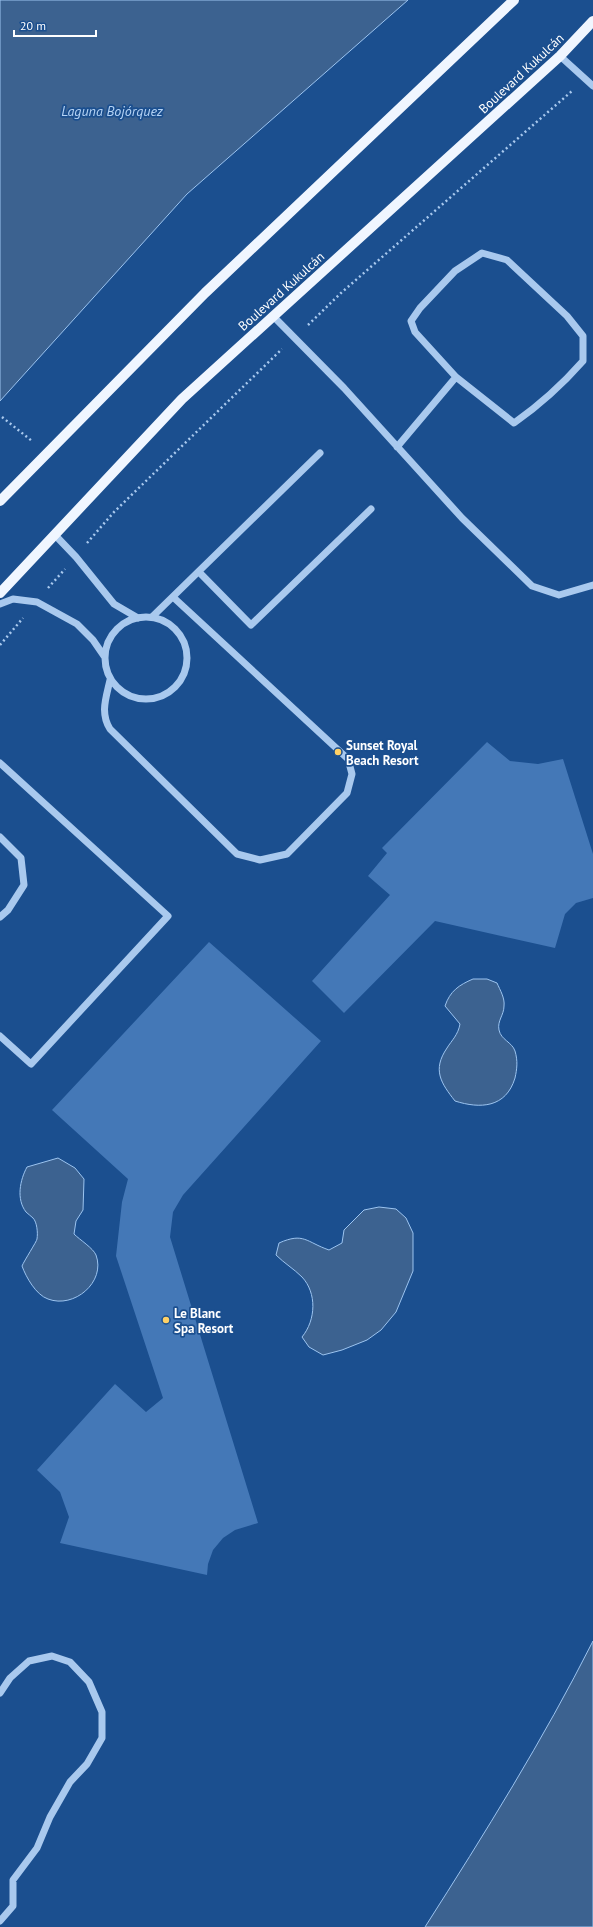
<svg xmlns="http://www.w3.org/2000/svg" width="593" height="1927" font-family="'PT Sans',sans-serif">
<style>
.water{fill:#3c6290;stroke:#9cc4f0}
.building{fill:#4478b7}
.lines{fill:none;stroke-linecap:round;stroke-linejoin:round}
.path{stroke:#a9c9ee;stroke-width:2.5;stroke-dasharray:2 3;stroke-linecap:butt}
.minor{stroke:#a9c9ee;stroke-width:7}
.major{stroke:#f0f6ff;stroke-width:10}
.poi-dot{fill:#ffd166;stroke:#1b4f8f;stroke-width:1.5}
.labels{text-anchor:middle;stroke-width:3.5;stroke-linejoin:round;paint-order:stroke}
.street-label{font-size:13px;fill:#fff;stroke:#1b4f8f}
.poi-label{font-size:13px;font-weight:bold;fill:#fff;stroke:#1b4f8f;text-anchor:start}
.water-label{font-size:14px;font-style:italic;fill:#b5d3f5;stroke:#1b4f8f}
</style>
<rect width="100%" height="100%" fill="#1b4f8f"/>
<!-- water -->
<path class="water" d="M0,0H408L187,194L0,401Z
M473,979H487L497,983C500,990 505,998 504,1006C504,1015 497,1021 499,1030C501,1040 512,1042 515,1051C518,1061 517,1069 515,1078C506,1108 480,1109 455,1101C441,1083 432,1070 447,1048C452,1040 458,1035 460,1024L445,1006C450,991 459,985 473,979Z
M58,1158L75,1168L84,1179L83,1210L76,1221L74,1234C80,1240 93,1248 96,1255C106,1282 74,1309 48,1299C36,1295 26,1277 22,1266C24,1261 37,1241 37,1239C38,1233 37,1222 33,1218C31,1216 28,1214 26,1212C16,1199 20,1180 27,1167Z
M379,1207L396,1209L406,1218L413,1233V1271L396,1312L381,1330L367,1340L342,1350L323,1355L309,1347L302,1337C316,1320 317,1293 302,1277C294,1269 284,1263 276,1255L279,1243C304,1232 306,1242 329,1250L342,1243L344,1230L364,1210Z
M593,1641V1927H425C485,1833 543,1740 593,1641Z"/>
<!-- building -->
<path class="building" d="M487,742L510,761L538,764L563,759L593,854V898L576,903L565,914L555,948L435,921L344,1013L312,981L390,895L368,876L387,853L382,848Z
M209,942L321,1041L183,1195L173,1212L170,1237L258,1523L235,1530L223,1538L213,1550L208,1564L207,1575L60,1543L69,1517L60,1492L37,1470L115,1384L146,1412L163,1398L116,1256L122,1202L128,1179L52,1110Z"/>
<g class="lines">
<!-- path -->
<path class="path" d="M308,325L341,293L572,91
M2,417L32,441
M87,543L114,512L282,349
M48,588L65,569
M0,645L23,618"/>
<!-- minor -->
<path class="minor" d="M560,56L593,86
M482,253L507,260L567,316L583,336V361C561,386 541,404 514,423L456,377L415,332L411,321L420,308L455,271Z
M273,316L344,388L462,518L532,586L559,595L593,585
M397,447L456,377
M55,535L76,557L114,604L138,618
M199,572L251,625L371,509
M0,604L13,599L37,602L77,624L93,640L104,656
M105 658a41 41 0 1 1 82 0a41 41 0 1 1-82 0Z
M152,617L320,453
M110,680C106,698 100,713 110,729L237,854L260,860L287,854L347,793L352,774L348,759L173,597
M0,763L168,916L31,1064L0,1036
M0,837L21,858L24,885L8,910L0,917
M0,1693L10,1678L29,1661L52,1656L70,1662L89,1682L102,1712V1738L87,1764L70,1782L50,1817L37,1848L13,1880V1906L0,1921"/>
<!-- major -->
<path class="major" d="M0,501L205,293L514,0
M0,593L182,399L560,56L593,21"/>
</g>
<!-- markers -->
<g class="poi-dot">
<circle cx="338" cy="752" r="4"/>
<circle cx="166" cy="1320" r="4"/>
</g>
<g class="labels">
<!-- street labels -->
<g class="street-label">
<text transform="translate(521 73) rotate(-43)" y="5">Boulevard Kukulcán</text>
<text transform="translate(281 291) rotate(-42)" y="5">Boulevard Kukulcán</text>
</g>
<!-- poi labels -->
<g class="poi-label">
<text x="346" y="750">Sunset Royal<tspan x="346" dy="15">Beach Resort</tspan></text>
<text x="174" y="1318">Le Blanc<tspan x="174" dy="15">Spa Resort</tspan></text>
</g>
<!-- water labels -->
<g class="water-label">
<text x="112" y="116">Laguna Bojórquez</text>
</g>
</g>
<!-- scale -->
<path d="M14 30v6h82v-6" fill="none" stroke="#ffffff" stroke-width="2"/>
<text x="20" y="30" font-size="12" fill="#ffffff" stroke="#1b4f8f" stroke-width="3" paint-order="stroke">20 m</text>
</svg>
